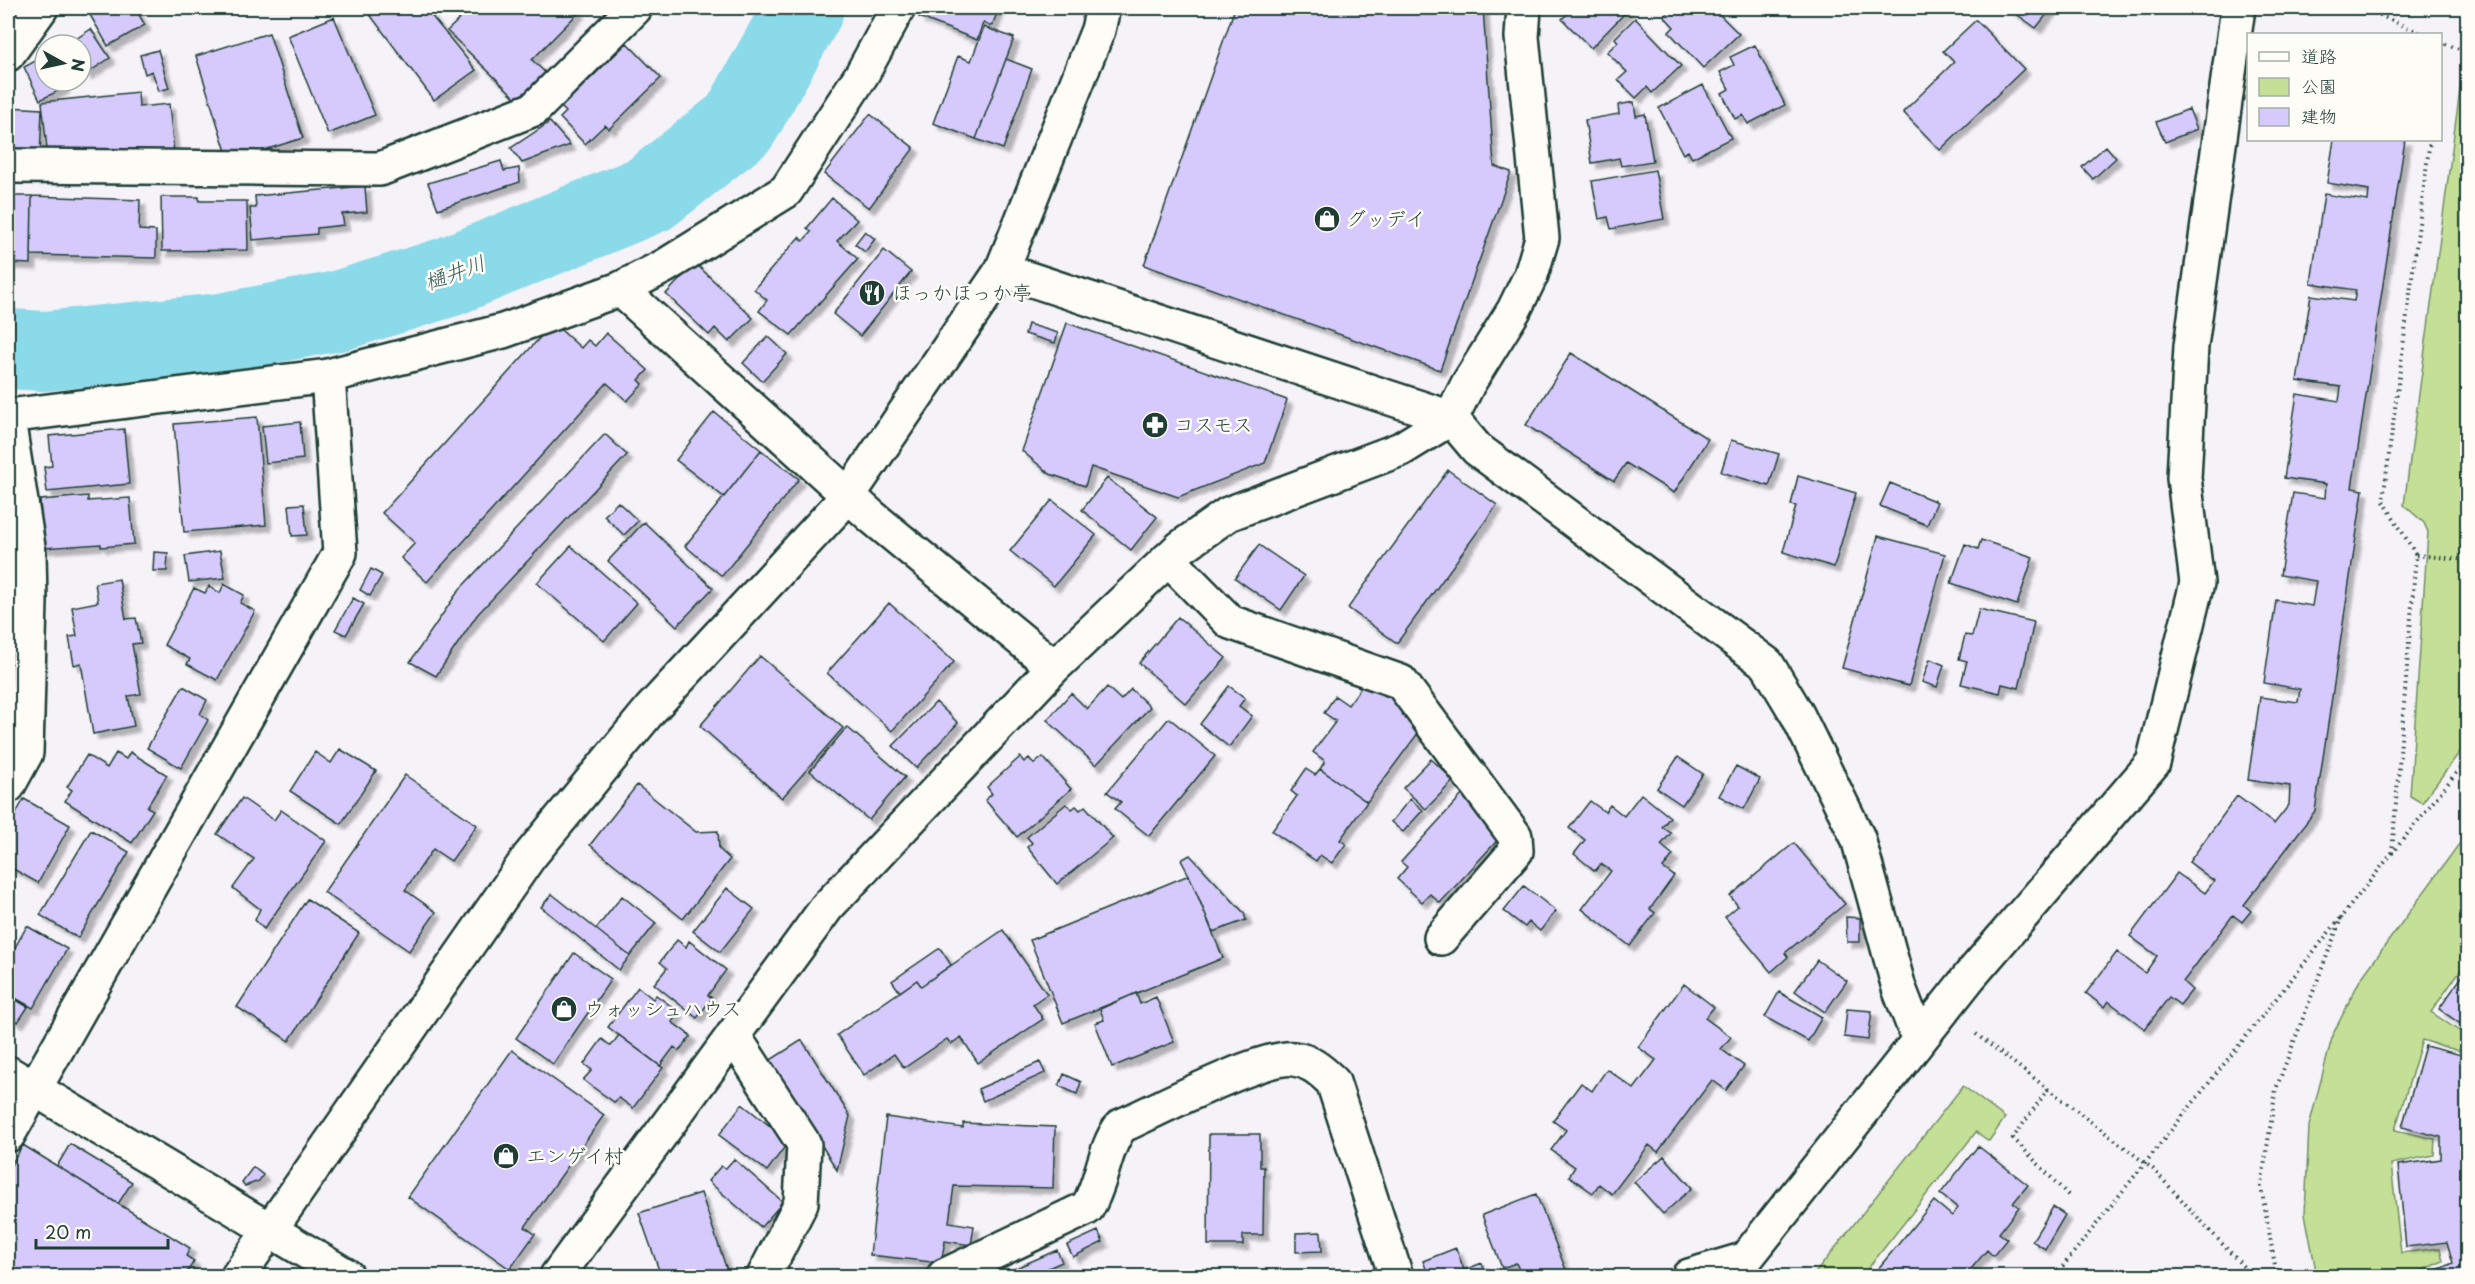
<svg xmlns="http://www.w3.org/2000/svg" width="2475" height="1284" font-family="'Playpen Sans','Klee One',sans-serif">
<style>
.green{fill:#c4e097;stroke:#728e66;stroke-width:1.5}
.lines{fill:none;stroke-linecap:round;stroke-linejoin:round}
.river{stroke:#8bdae9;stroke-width:80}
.building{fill:#d6cafc;stroke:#1f3d34;stroke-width:1.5;filter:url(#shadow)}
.minor-casing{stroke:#1f3d34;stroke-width:38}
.path{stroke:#1f3d34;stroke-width:4;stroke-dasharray:1.5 4.5;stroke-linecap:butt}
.minor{stroke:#fdfcf7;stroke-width:33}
.labels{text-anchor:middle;stroke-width:5;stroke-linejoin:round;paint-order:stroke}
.poi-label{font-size:20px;fill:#1f3d34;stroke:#fdfcf7;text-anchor:start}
.water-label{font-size:21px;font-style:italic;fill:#355c58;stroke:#fdfcf7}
</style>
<defs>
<filter id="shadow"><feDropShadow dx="5.5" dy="5.5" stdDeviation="1.5" flood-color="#0004"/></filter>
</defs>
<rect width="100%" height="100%" fill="#f5f2f8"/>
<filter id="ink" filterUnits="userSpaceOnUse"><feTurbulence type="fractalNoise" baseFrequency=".0167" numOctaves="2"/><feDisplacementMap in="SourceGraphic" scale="12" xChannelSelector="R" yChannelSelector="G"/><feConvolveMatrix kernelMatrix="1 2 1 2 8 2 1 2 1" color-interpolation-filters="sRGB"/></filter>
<g filter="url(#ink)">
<!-- green -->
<path class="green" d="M2462,75L2468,77L2467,742L2422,803L2410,796L2428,532L2424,523L2404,505Z
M2467,833V961L2431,1012L2465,1035L2459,1051L2422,1040L2395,1130L2435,1139L2434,1155L2391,1164L2401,1253L2440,1248L2443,1261L2409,1276H2317L2305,1214L2309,1126L2333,1034L2360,980Z
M1963,1086L2005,1118L1989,1141L1976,1132L1862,1276H1813Z"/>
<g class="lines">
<!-- river -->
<path class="river" d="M8,349L45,351L221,333L338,311L448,277L650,194L740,123L804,8"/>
</g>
<!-- building -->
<path class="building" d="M86,8H135L145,25L108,46Z
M374,8H425L476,70L434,100L368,12Z
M471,8H575L579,12L532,60L549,76L523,105L447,31Z
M923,8H999L992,26L983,23L977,40L919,17Z
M1235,8H1483L1494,166L1511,172L1440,370L1144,265Z
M1571,8H1626L1628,10L1591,48L1562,19L1572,9Z
M1674,8H1713L1739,34L1703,68L1669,32L1674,27L1664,16Z
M2008,8H2052L2036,28Z
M334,17L375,115L328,134L288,36Z
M1635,18L1681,66L1652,93L1647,87L1636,98L1618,80L1627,72L1607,52L1618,42L1615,38Z
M1976,20L2024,69L1940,150L1903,112L1954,62L1943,51Z
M984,27L1014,38L976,139L933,123L958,56L971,61Z
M91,29L110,58L86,74L81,66V45H67Z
M269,33L303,138L229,161L196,56Z
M627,43L661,78L609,129L605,125L585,144L560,118L566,112L561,107Z
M1755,45L1785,105L1748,124L1743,115L1735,119L1722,93L1729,89L1720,72L1734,65L1730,57Z
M158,50L169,88L159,91L152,71L145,74L140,55Z
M45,56V81H60L64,88L40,100L24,67Z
M1006,59L1032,69L1003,149L976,139Z
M1703,85L1731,138L1692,158L1688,151L1683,154L1659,108Z
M138,92L139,107L169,104L174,153L48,158L42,102Z
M1634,102L1636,116L1645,114L1653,161L1621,166L1619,158L1592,163L1585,120L1619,114L1618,105Z
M8,107L42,109L40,158L8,157Z
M2189,109L2197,129L2165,142L2156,122Z
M870,114L914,148L869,208L824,174Z
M550,122L570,145L522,163L511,148Z
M2334,140H2405L2352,488L2363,490L2315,811L2244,905L2251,911L2242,922L2233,915L2183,982L2192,990L2180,1005L2169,997L2145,1029L2108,1001L2104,1007L2086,993L2117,952L2145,973L2157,956L2130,936L2177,873L2205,893L2214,881L2189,862L2237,796L2274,824L2289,805L2290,786L2248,780L2260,697L2298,702L2300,689L2264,683L2276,600L2312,606L2316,581L2280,575L2293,493L2325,498L2326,484L2284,478L2297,394L2339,401L2341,387L2297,381L2311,295L2354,301L2356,290L2311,283L2324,194L2368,201L2369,190L2327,183Z
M2106,146L2116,158L2093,179L2082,167Z
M501,161L504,171L519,168L520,182L438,209L428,183Z
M1655,170L1664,219L1611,229L1608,217L1599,219L1592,181Z
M365,186L367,212L342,214L344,225L317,228V234L253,240L250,208H256L255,196Z
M8,196H32L31,264L8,263Z
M32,196L140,200L139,230L156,231V258L31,255Z
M161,197H199V201H247L248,250L162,251Z
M832,198L857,220L837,241L858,259L791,335L759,311L767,300L754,289L799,237L803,241L811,232L807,228Z
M865,231L875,239L865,252L855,244Z
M884,250L911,272L860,336L833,314Z
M695,263L753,318L729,342L715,328L709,335L666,294Z
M553,323L581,348L588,340L595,346L606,333L648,370L639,380L643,384L627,401L607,383L427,582L401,558L415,543L382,513Z
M1067,323L1287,400L1265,463L1178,497L1091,467L1085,486L1050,474L1022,451Z
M1028,324L1058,333L1055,343L1025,334Z
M768,336L787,354L762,381L743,363Z
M1571,353L1708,439L1674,493L1626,463L1614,481L1526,425Z
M714,412L761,450L724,497L676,460Z
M257,417L266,525L184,532L174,424Z
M300,422L303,459L266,463L262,426Z
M124,429L129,484L47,492L44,467L52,466L49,436Z
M605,434L627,455L477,615L436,676L410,662L459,590Z
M1731,440L1779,454L1769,486L1721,472Z
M761,450L799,479L722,576L685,546Z
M1448,470L1497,505L1397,643L1348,608Z
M1798,476L1856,493L1834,567L1783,552L1796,506L1791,505Z
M1107,478L1157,517L1131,550L1082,510Z
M1890,483L1937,502L1927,525L1880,506Z
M88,496V501L130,498L134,544L101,547V544L43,548L40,500Z
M1052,500L1096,535L1054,586L1010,551Z
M618,502L638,521L624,535L604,516Z
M304,504L307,535L292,536L289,505Z
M644,522L713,588L677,626L608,561Z
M8,529L11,530L8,580Z
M1878,536L1945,554L1909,686L1842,668Z
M1981,540L2033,557L2017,605L1951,583L1965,544L1978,549Z
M1259,545L1304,576L1281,610L1235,578Z
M571,546L637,603L604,641L537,583Z
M220,551L225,578L189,582L185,556Z
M154,552L168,553L167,571H153Z
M371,569L382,575L370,596L360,590Z
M119,579L126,619L136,618L141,643L132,644L141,694L128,696L134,726L93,734L81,663L74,665L69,637L77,636L72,607L98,602L95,583Z
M224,584L244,595L240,603L255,611L217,680L187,664L190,659L164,645L194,588L205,593L209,586L220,593Z
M353,598L364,604L346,635L335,630Z
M889,603L954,662L892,731L827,673Z
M1979,609L2034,622L2019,688L2002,684L2000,693L1961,684L1967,661L1959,659L1965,635L1972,636Z
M1178,617L1226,658L1186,704L1139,663Z
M760,656L843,728L782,798L700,726Z
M1930,659L1944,665L1937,687L1922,682Z
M1368,678L1427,721L1367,802L1320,769L1325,761L1313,752L1336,721L1324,713L1335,696L1348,705Z
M183,686L207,700L200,714L208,720L181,768L147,748Z
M1229,686L1245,698L1239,706L1252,716L1229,747L1200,724Z
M1107,687L1121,700L1131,689L1150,707L1096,765L1047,720L1071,693L1087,709Z
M936,702L958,723L916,768L893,746Z
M1169,718L1215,756L1149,836L1115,809L1121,802L1107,792Z
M847,727L905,777L869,820L810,771Z
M340,749L376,771L341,824L290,791L315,752L331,763Z
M130,752L167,775L147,807L153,810L132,843L65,801L72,790L67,787L87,755L107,768L116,753L126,759Z
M1020,757L1024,762L1029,758L1034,764L1043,757L1071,789L1017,837L985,800L992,794L987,787Z
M1678,757L1703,774L1682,805L1657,788Z
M1431,759L1454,780L1426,809L1403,788Z
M1736,766L1760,779L1744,809L1719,796Z
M1306,769L1315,775L1320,769L1367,802L1340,840L1346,844L1332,863L1320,855L1316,861L1272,831L1297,796L1291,791Z
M405,775L477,825L451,861L433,849L405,890L436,912L409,951L324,892Z
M637,785L696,832L718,831L719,849L730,859L683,919L590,845Z
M1641,794L1670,817L1662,827L1671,833L1661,845L1673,855L1663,868L1674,876L1650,909L1655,913L1630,946L1582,909L1611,871L1601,864L1595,871L1574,854L1585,840L1569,828L1590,801L1605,812L1610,805L1624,816Z
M1462,795L1504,833L1440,903L1430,894L1422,902L1397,879L1407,867L1401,862Z
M242,798L274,820L281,810L326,841L264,929L255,920L260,909L233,888L254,859L217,834Z
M24,799L70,825L38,883L8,866V828Z
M1410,799L1423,810L1403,832L1391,822Z
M1066,804L1072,809L1076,806L1080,810L1085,806L1113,838L1057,884L1027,847L1032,843L1027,837Z
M91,830L129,852L78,938L40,915Z
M1794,843L1845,904L1785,953L1788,957L1771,972L1725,917L1738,906L1730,896Z
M1190,855L1244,913L1246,920L1213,932L1189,875L1181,860Z
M1189,875L1223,958L1063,1023L1030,940Z
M1524,886L1556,911L1540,931L1529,922L1525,927L1504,911Z
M727,888L754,909L720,952L693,931Z
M552,894L630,956L619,970L541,907Z
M622,896L656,923L630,956L596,929Z
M307,899L359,933L289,1041L237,1007Z
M1846,917L1860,918V942H1847Z
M27,926L67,949L33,1008L8,994V960Z
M1003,930L1047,994L1033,1004L1043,1019L978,1063L961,1037L951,1044L947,1039L904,1068L894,1054L864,1075L837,1035L917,980L921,986Z
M677,940L686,947L689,941L726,970L708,995L712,998L697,1018L654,984L667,968L660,962Z
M940,948L951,965L921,986L917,980L900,992L892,981Z
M574,953L611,979L553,1064L516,1038Z
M1817,960L1847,981L1825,1012L1795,991Z
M2468,968V1029L2439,1009Z
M1684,984L1714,1007L1705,1018L1731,1037L1721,1049L1744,1066L1726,1090L1712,1080L1658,1152L1649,1145L1612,1194L1599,1184L1593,1193L1569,1176L1575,1167L1551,1150L1566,1130L1553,1121L1581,1083L1592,1091L1607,1069L1634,1089L1656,1060L1638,1047Z
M638,987L653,999L656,995L679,1012L672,1022L691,1036L679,1051L674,1047L660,1066L608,1027Z
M1779,992L1822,1017L1808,1041L1765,1017Z
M1136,993L1140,1004L1156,997L1174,1042L1112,1067L1095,1023L1104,1020L1100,1009Z
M8,995L28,1007L18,1022L8,1016Z
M1847,1009L1872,1011L1868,1040L1844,1037Z
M619,1035L663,1068L633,1108L619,1098L614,1102L583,1080L592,1070L584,1064L602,1039L611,1046Z
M802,1040L850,1116L837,1170L769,1061Z
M2425,1046L2465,1056L2468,1050V1276H2424L2453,1263L2447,1242L2406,1247L2398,1165L2441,1159V1137L2402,1127Z
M512,1050L604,1115L525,1227L535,1234L510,1269L408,1197Z
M1040,1062L1045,1073L983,1101L978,1089Z
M1064,1074L1081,1082L1077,1094L1059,1086Z
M742,1104L789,1141L767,1171L719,1135Z
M886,1117L963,1128V1123L1055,1127L1053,1188L954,1186L949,1222L974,1226L971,1245L945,1241L941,1263L870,1255Z
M1209,1134H1260V1167H1264L1263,1235H1243V1245H1208Z
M70,1144L132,1182L118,1204L57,1166Z
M23,1145L190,1248L186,1256L194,1261L185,1276H8V1170Z
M1978,1146L2028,1185L2013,1203L2019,1207L1999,1233L2007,1239L1993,1256L1987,1250L1965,1276H1872L1934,1201L1952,1216L1958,1208L1940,1194Z
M1664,1156L1692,1188L1663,1214L1634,1182Z
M734,1159L783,1202L761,1227L708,1181L721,1166L725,1169Z
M253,1167L263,1175L259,1181L245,1186L242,1182Z
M701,1193L729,1276H661L639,1213Z
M1536,1194L1566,1270L1551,1276H1522L1516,1263L1502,1268L1482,1215Z
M2053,1207L2065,1215L2045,1249L2032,1241Z
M1098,1231L1103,1242L1073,1257L1067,1245Z
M1321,1232L1322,1251L1296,1252V1233Z
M1456,1248L1464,1270L1482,1263L1487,1276H1429L1423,1261Z
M1057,1250L1062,1262L1030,1276H998Z"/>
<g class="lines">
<defs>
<path id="minor" d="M8,54L41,8
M8,166L380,169L534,109L635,8
M1002,270L1451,418L1477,449L1767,664L1797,714L1858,838L1899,988L1919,1040
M620,289L871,516L1054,667
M328,376L503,331L620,289L665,266L786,191L862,74L898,8
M8,416L328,376L340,553L8,1135
M8,419L29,553L30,601
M1168,559L1230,622L1401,682L1515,836L1516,851L1441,938
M8,602L30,601L26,753L8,786
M733,1035L804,1144L801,1203L764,1276
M8,1073L347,1276
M238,1276L529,857L650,710L848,496L1002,270L1098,30L1103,8
M557,1276L827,907L1054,667L1180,548L1228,514L1401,449L1451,418L1468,384L1514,310L1531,275L1542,238L1522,37L1524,8
M944,1276L1087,1208C1103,1182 1103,1150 1121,1126C1155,1111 1264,1054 1294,1059C1311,1061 1321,1071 1333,1082L1396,1276
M1689,1276L1746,1259
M1732,1276L1970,976L2153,763L2197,583L2184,478L2191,346L2238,8"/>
</defs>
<!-- minor casing -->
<use href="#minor" class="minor-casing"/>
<!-- path -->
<path class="path" d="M2363,8L2423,34
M2440,42L2468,52
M2440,63L2443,43
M2416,555L2468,560
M2392,853L2416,555L2383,500L2430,140
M1976,1034L2153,1169L2252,1276
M2048,1089L2013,1138L2070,1197
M2055,1276L2468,758
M2277,1276L2261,1187L2276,1089L2342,916"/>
<!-- minor -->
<use href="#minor" class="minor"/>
</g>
</g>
<!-- icons -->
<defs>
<symbol id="shop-disc" viewBox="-11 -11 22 22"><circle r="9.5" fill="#1f3d34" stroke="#fdfcf7"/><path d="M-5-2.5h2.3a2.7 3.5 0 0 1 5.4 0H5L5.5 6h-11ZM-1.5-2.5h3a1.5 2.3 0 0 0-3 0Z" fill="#fff"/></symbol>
<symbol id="restaurant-disc" viewBox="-11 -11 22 22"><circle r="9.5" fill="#1f3d34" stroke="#fdfcf7"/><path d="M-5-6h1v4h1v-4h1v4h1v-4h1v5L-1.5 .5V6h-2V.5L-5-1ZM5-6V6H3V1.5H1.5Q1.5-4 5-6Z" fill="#fff"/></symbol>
<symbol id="pharmacy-disc" viewBox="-11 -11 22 22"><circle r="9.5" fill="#1f3d34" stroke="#fdfcf7"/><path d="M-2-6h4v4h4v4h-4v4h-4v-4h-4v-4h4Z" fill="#fff"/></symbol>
</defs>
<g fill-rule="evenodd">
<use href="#shop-disc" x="1312" y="204" width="30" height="30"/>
<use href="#restaurant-disc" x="857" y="278" width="30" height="30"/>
<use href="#pharmacy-disc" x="1140" y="410" width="30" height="30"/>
<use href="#shop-disc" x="549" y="994" width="30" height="30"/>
<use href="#shop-disc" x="491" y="1141" width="30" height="30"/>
</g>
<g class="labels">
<!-- poi labels -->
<g class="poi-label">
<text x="1346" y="226">グッデイ</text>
<text x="892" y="300">ほっかほっか亭</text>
<text x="1174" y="432">コスモス</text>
<text x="584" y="1016">ウォッシュハウス</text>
<text x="526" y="1163">エンゲイ村</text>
</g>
<!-- water labels -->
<g class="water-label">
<text transform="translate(455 273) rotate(-20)" y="7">樋井川</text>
</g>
</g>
<!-- margin -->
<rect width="2475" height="1284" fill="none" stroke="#fdfcf7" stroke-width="30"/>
<rect x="15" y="15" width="2445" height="1254" fill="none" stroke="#1f3d34" stroke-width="2" filter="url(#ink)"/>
<!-- legend -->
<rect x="2247" y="33" width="195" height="108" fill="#fdfcf7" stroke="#a4b0a9" stroke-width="1.5"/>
<rect x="2259" y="52" width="30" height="9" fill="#fdfcf7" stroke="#a4b0a9" stroke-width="1.5"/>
<text x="2301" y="63" font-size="18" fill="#1f3d34">道路</text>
<rect x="2259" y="78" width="30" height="18" fill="#c4e097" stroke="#a4b0a9" stroke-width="1.5"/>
<text x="2301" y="93" font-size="18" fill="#1f3d34">公園</text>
<rect x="2259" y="108" width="30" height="18" fill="#d6cafc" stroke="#a4b0a9" stroke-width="1.5"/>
<text x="2301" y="123" font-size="18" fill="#1f3d34">建物</text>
<!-- north arrow -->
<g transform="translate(63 63) rotate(98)"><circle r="28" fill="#fdfcf7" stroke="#a4b0a9" stroke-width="1.5"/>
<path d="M0-4.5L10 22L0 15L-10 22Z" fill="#1f3d34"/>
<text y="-9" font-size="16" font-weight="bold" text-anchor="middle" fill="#1f3d34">N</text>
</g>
<!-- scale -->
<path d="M36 1239v9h132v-9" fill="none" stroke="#1f3d34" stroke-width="3"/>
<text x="45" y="1239" font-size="18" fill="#1f3d34" stroke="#fdfcf7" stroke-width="4.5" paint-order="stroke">20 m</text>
</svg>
